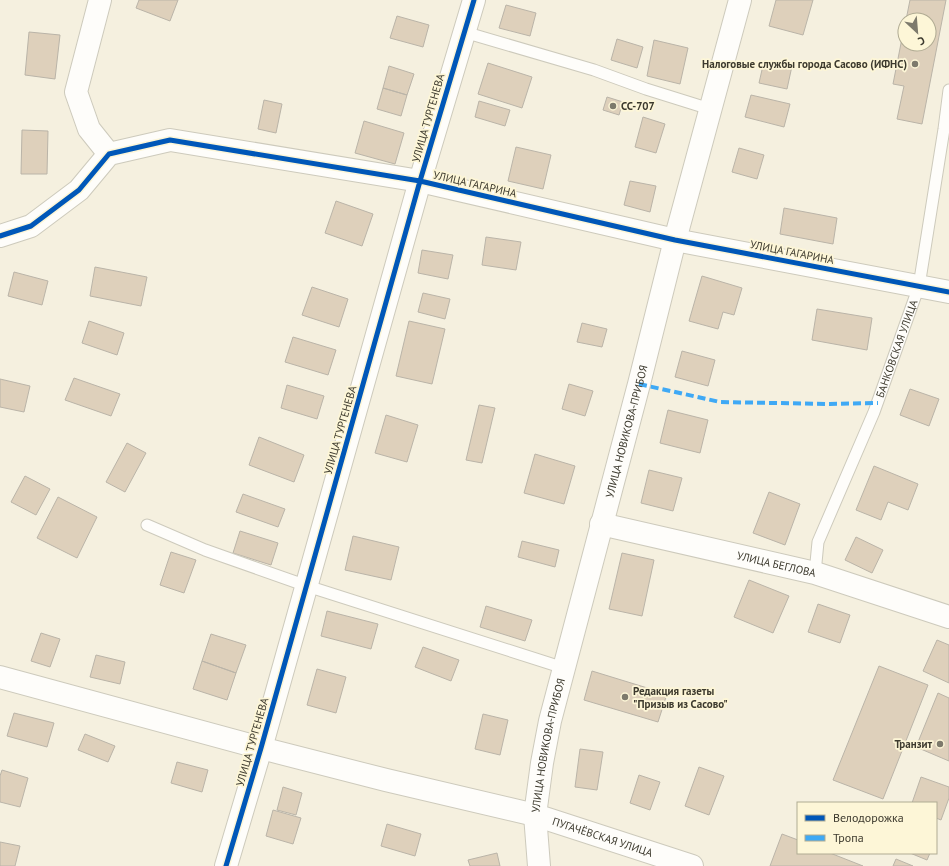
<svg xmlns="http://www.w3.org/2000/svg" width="949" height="866" font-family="'PT Sans',sans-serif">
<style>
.building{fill:#ded0bb;stroke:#bab4a8}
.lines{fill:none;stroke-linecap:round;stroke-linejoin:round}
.service-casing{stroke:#cdcabc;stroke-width:13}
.minor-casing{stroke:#cdcabc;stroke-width:24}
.tertiary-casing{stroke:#cdcabc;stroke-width:24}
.service{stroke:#fefdfa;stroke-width:11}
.minor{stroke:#fefdfa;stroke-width:22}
.tertiary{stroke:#fefdfa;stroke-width:22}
.quiet{stroke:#3fa9f5;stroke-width:4;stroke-dasharray:8 4;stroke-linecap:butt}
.cycleway-casing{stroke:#fdf6d7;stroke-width:8}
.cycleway{stroke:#0057b8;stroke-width:5}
.poi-dot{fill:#7d7a6c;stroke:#fdf6d7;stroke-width:1.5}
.labels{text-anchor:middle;stroke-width:3.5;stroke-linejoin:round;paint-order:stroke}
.poi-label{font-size:11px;font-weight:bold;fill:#3d3a2e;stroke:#fdf6d7;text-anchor:end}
.street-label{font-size:11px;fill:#3d3a2e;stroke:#fdf6d7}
</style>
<rect width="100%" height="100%" fill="#f5f0df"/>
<!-- building -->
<path class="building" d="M139,0H178L170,21L136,8Z
M776,0H813L803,35L769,26Z
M910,0H946L922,124L897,119L904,86L893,84L905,23V44H929V20H906Z
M506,5L536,13L530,36L499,28Z
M397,16L429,25L423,47L390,38Z
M29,32L60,35L55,79L25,75Z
M617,39L643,47L637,68L611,60Z
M654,40L688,48L680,84L647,76Z
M764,61L792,66L787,89L759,83Z
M488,63L532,77L522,108L478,94Z
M389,66L414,74L407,95L383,88Z
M383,88L407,95L401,116L377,109Z
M751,95L790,104L784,127L745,117Z
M607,97L623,102L619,115L603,110Z
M264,100L282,104L276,133L258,129Z
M479,101L510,110L505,126L475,117Z
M643,117L665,124L656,153L635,147Z
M364,121L404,133L395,164L355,153Z
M22,130L48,131L47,174H21Z
M516,147L551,155L543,189L508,181Z
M739,148L764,155L757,179L732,172Z
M630,181L656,186L650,212L624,205Z
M336,201L373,214L362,246L325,233Z
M784,208L837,218L833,244L780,234Z
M486,237L521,242L516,270L482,265Z
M422,250L453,255L448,279L418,273Z
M95,267L147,277L141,306L90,296Z
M14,272L48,281L42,305L8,296Z
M702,276L742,288L734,315L723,312L718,329L689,321Z
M312,287L348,299L339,327L302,315Z
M423,293L450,299L445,319L418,312Z
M817,309L872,318L867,350L812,340Z
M89,321L124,333L117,355L82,343Z
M409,321L445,329L432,384L396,376Z
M582,323L607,329L602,347L577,342Z
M293,337L336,350L328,375L285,362Z
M682,351L715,360L708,386L675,377Z
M74,378L120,394L111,416L65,400Z
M0,379L30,386L24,412L0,407Z
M569,384L593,391L585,416L562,409Z
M287,385L324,396L317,419L281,408Z
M910,389L939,399L929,426L900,415Z
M479,405L495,408L482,463L466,460Z
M668,410L708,420L700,453L660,443Z
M386,415L418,425L407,462L375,453Z
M259,437L304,455L294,482L249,465Z
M127,443L146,453L125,492L106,482Z
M535,454L575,466L564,504L524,493Z
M874,466L918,484L908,510L888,502L881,520L856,510Z
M649,470L682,478L673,511L641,503Z
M25,476L50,489L36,515L11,502Z
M769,492L800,504L785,545L753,533Z
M243,494L285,509L278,527L236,512Z
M58,497L97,517L77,558L37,538Z
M240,531L278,543L271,565L233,553Z
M353,536L399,547L391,580L345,570Z
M856,537L883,550L872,573L845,560Z
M522,541L559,550L555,567L518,557Z
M171,552L196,560L184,593L160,585Z
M622,553L654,560L642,616L609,609Z
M749,580L789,596L773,633L734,617Z
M818,604L850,615L840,643L808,632Z
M486,606L532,620L525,641L480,627Z
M327,611L378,624L371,649L321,636Z
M41,633L60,639L50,667L31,661Z
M211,634L246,645L236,673L202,661Z
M937,640L949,645V683L923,671Z
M423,647L459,660L451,681L415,667Z
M96,655L125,662L120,684L90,677Z
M202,661L236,673L227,700L193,689Z
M879,666L928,685L883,799L833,780Z
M317,669L346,677L336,713L307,705Z
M592,671L667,694L658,722L584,700Z
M938,693L949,698V761L916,747Z
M14,713L54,723L47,747L7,736Z
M483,714L508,720L500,755L475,749Z
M85,734L115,746L108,762L78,750Z
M580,749L603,752L597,790L575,787Z
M177,762L208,770L202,792L171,783Z
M699,767L724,776L709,815L685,806Z
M2,770L28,778L20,807L0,802V776Z
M639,775L660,782L650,810L630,803Z
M921,777L949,787V798L941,820L936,818V803H912Z
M283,787L302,793L296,815L277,810Z
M273,810L301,818L293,844L266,836Z
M387,824L421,834L415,856L381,846Z
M782,834L798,840V853H830L863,866H770Z
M0,842L20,846L15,866H0Z
M497,853L500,866H470L468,860Z
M910,853H930L927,860Z
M896,859L913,866H893Z"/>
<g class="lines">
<defs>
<g id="service">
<path d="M464,32L594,70L646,89L710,109"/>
<path d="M147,525L205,550L307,586L564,668"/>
<path id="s1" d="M815,573L818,542L874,412L919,286L944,129L949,90"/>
</g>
<g id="minor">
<path d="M100,0L76,92L89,129L109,154"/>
<path d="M0,236L31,226L79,190L109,154L170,140L420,181L675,240"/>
<path id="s2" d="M601,524L815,573L949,617"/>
<path d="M0,677L261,748L386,780L535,815"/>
<path d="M226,866L261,748L420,181L474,0"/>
</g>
<g id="tertiary">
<path d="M675,240L949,292"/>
<path id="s3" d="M535,815L692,866"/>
<path id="s4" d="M539,866L535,815L542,763L550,721L639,384L675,240L740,0"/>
</g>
</defs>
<!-- service casing -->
<use href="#service" class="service-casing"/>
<!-- minor casing -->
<use href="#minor" class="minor-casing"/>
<!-- tertiary casing -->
<use href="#tertiary" class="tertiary-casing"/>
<!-- service -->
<use href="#service" class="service"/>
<!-- minor -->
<use href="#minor" class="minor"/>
<!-- tertiary -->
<use href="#tertiary" class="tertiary"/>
<!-- quiet -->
<path class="quiet" d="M639,384L720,402L830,404L878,403"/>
<defs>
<path id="cycleway" d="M0,236L31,226L79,190L109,154L170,140L420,181L675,240L949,292
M226,866L261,748L420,181L474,0"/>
</defs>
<!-- cycleway casing -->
<use href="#cycleway" class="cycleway-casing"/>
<!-- cycleway -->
<use href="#cycleway" class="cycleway"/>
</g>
<!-- markers -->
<g class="poi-dot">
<circle cx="915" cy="64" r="4"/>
<circle cx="613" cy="106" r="4"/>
<circle cx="625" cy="697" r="4"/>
<circle cx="940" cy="744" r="4"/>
</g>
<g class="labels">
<!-- poi labels -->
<g class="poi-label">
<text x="907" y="68">Налоговые службы города Сасово (ИФНС)</text>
<text x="621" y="110" text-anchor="start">СС-707</text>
<text x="633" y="695" text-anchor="start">Редакция газеты<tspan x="633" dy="13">"Призыв из Сасово"</tspan></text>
<text x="932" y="748">Транзит</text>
</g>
<!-- street labels -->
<g class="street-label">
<text transform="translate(428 118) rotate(-74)" y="4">УЛИЦА ТУРГЕНЕВА</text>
<text transform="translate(475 184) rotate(13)" y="4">УЛИЦА ГАГАРИНА</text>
<text transform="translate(792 252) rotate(11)" y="4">УЛИЦА ГАГАРИНА</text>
<text dy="4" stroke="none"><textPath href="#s1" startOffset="240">БАНКОВСКАЯ УЛИЦА</textPath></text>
<text transform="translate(340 430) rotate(-74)" y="4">УЛИЦА ТУРГЕНЕВА</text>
<text dy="4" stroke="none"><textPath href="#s4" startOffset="446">УЛИЦА НОВИКОВА-ПРИБОЯ</textPath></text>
<text dy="4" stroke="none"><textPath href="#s2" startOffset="180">УЛИЦА БЕГЛОВА</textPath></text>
<text transform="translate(252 742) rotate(-74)" y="4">УЛИЦА ТУРГЕНЕВА</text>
<text dy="4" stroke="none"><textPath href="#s4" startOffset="122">УЛИЦА НОВИКОВА-ПРИБОЯ</textPath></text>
<text dy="4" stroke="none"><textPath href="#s3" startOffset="71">ПУГАЧЁВСКАЯ УЛИЦА</textPath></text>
</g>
</g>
<!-- legend -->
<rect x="797" y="802" width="140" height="52" fill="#fdf6d7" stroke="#b0ab93"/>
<rect x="805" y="815" width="20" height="6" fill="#0057b8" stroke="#b0ab93"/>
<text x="833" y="822" font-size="12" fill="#3d3a2e">Велодорожка</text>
<rect x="805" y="835" width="20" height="6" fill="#3fa9f5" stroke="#b0ab93"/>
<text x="833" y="842" font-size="12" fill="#3d3a2e">Тропа</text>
<!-- north arrow -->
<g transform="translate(917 32) rotate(154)"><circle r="19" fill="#fdf6d7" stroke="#b0ab93"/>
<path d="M0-3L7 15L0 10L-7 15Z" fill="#7d7a6c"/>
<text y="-6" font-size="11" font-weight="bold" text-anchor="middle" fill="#3d3a2e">С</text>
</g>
</svg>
